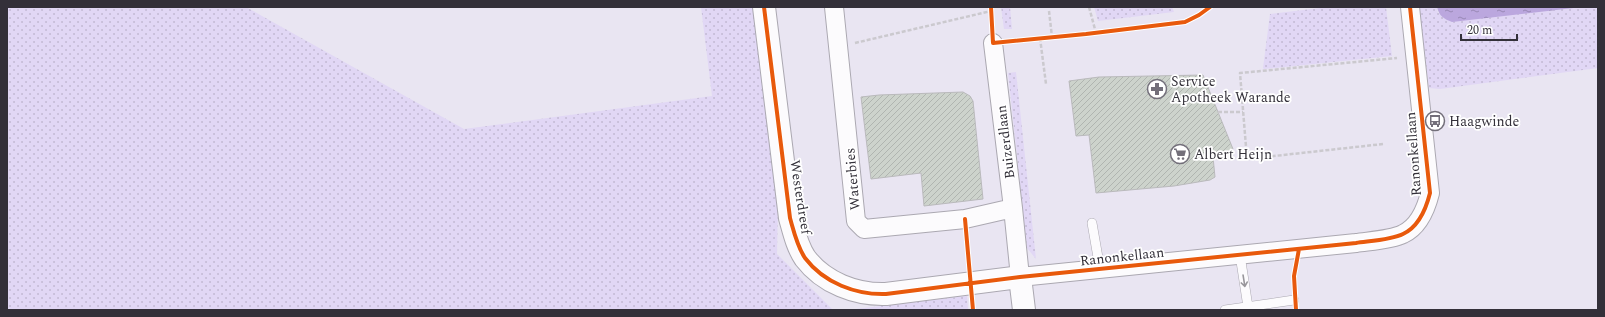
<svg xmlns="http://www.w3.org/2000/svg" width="1605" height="317" font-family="Spectral,serif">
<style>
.green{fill:url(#green-dots)}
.water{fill:url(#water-ripples)}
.building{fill:url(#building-hatch);stroke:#bababc}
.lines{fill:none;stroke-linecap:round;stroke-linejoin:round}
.lane-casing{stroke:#aba8b1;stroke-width:10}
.street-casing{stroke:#aba8b1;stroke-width:20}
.secondary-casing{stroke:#aba8b1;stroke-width:24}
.path{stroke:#cbc9ce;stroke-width:2.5;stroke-dasharray:4 2;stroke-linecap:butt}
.lane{stroke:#fcfbfd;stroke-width:9}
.street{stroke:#fcfbfd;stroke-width:18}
.secondary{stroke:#fcfbfd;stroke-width:22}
.cycleway-casing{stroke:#fff;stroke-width:6}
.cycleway{stroke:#e8590c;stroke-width:4}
.oneway{stroke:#98969b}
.labels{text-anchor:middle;stroke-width:3.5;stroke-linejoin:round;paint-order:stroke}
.poi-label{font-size:14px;fill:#333039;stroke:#fff;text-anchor:start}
.street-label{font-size:14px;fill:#333039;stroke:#fff}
</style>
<defs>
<pattern id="green-dots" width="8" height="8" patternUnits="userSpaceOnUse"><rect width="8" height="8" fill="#e1d7f5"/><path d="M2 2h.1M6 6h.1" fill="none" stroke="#c2b9d3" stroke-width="1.8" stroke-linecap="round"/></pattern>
<pattern id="water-ripples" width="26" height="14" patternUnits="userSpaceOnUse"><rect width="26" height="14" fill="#bba7de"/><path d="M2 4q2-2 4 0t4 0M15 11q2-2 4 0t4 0" fill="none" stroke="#9988b5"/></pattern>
<pattern id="building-hatch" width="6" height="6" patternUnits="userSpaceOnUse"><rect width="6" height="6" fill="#cdd3cc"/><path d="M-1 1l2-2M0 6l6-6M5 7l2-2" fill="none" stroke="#b0b5b0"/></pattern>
</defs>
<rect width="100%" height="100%" fill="#e9e5f2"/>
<!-- green -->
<path class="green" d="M7,7H246L464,129L712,96L701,7H756L778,204L777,254L833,310H7Z
M1001,7H1010L1012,29H1004Z
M1094,7H1172L1174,12L1098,21Z
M1328,7H1386L1392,56L1264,69L1263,68L1270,14Z
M1419,7H1437L1438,13L1598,7V68L1440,89L1429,88Z
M1016,72L1036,259L1027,248L1008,73Z
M967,296L968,310H847Z"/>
<!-- water -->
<path class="water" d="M1437,7H1582L1452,22C1444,19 1439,16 1437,7Z"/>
<!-- building -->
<path class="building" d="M1203,75L1233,149L1213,157L1215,177L1210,180L1174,186L1096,193L1089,135L1076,136L1069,81L1099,77Z
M963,92L970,96L973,101L983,199L924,206L921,173L871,179L861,97L879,95Z"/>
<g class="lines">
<defs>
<path id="lane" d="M1092,223L1100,269
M1240,255L1248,307
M1225,310L1294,300"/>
<path id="street" d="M834,7L856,221L864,229L965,219L1013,208
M993,43L1013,208L1020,277L1356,243C1369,241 1391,240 1403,234C1418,227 1426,209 1430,193L1410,7"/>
<path id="secondary" d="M764,7L790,218C794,232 797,246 805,258C824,283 856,295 886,294L1020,277L1024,310"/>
</defs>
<!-- lane casing -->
<use href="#lane" class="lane-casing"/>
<!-- street casing -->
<use href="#street" class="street-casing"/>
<!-- secondary casing -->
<use href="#secondary" class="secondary-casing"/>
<!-- path -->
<path class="path" d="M1089,7L1096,33
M1049,11L1052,37
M1040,38L1046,84
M855,43L991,11
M1218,112H1243
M1383,144L1247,159L1240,73L1397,58"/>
<!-- lane -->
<use href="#lane" class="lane"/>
<!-- street -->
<use href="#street" class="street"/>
<!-- secondary -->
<use href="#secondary" class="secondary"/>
<defs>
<path id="cycleway" d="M764,7L790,218C794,232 797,246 805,258C824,283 856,295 886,294L1020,277L1356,243C1369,241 1391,240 1403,234C1418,227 1426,209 1430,193L1410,7
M991,7L993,43L1086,34L1185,22L1199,15L1210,7
M965,219L973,310
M1296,310L1294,276L1299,249"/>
</defs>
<!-- cycleway casing -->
<use href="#cycleway" class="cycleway-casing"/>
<!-- cycleway -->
<use href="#cycleway" class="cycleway"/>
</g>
<!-- one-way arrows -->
<defs><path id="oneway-shaft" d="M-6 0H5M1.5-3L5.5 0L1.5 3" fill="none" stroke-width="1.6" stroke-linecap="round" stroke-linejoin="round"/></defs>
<use class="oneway" href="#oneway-shaft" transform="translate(1244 281) rotate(81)"/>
<!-- icons -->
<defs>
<symbol id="pharmacy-ring" viewBox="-11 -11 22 22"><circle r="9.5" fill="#fff" stroke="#736f7a" stroke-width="1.5"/><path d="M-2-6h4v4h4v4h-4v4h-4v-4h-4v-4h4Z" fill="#736f7a"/></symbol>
<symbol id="bus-ring" viewBox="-11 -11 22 22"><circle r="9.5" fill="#fff" stroke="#736f7a" stroke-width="1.5"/><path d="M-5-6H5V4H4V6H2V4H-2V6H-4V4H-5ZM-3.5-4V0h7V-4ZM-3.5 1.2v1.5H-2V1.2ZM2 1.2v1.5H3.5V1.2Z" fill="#736f7a"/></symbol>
<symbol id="supermarket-ring" viewBox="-11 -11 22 22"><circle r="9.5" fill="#fff" stroke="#736f7a" stroke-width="1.5"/><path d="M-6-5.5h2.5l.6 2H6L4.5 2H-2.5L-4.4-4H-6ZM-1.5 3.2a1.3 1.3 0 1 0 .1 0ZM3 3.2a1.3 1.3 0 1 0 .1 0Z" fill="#736f7a"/></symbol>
</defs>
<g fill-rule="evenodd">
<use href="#pharmacy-ring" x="1146" y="78" width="22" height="22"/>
<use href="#bus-ring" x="1424" y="110" width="22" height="22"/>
<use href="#supermarket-ring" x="1169" y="143" width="22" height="22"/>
</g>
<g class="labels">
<!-- poi labels -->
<g class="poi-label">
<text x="1171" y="86">Service<tspan x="1171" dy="16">Apotheek Warande</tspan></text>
<text x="1449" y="126">Haagwinde</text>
<text x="1194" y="159">Albert Heijn</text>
</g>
<!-- street labels -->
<g class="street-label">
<text transform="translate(1005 142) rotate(-97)" y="5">Buizerdlaan</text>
<text transform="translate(1413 154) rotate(-94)" y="5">Ranonkellaan</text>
<text transform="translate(852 179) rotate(-95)" y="5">Waterbies</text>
<text transform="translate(801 197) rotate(81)" y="5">Westerdreef</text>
<text transform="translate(1122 256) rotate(-6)" y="5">Ranonkellaan</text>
</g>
</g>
<!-- border -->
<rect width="1605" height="317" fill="none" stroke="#333039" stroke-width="16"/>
<!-- scale -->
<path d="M1461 34v6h56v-6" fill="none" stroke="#333039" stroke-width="2"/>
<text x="1467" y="34" font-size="12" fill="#333039" stroke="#ffffff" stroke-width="3" paint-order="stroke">20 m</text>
</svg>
